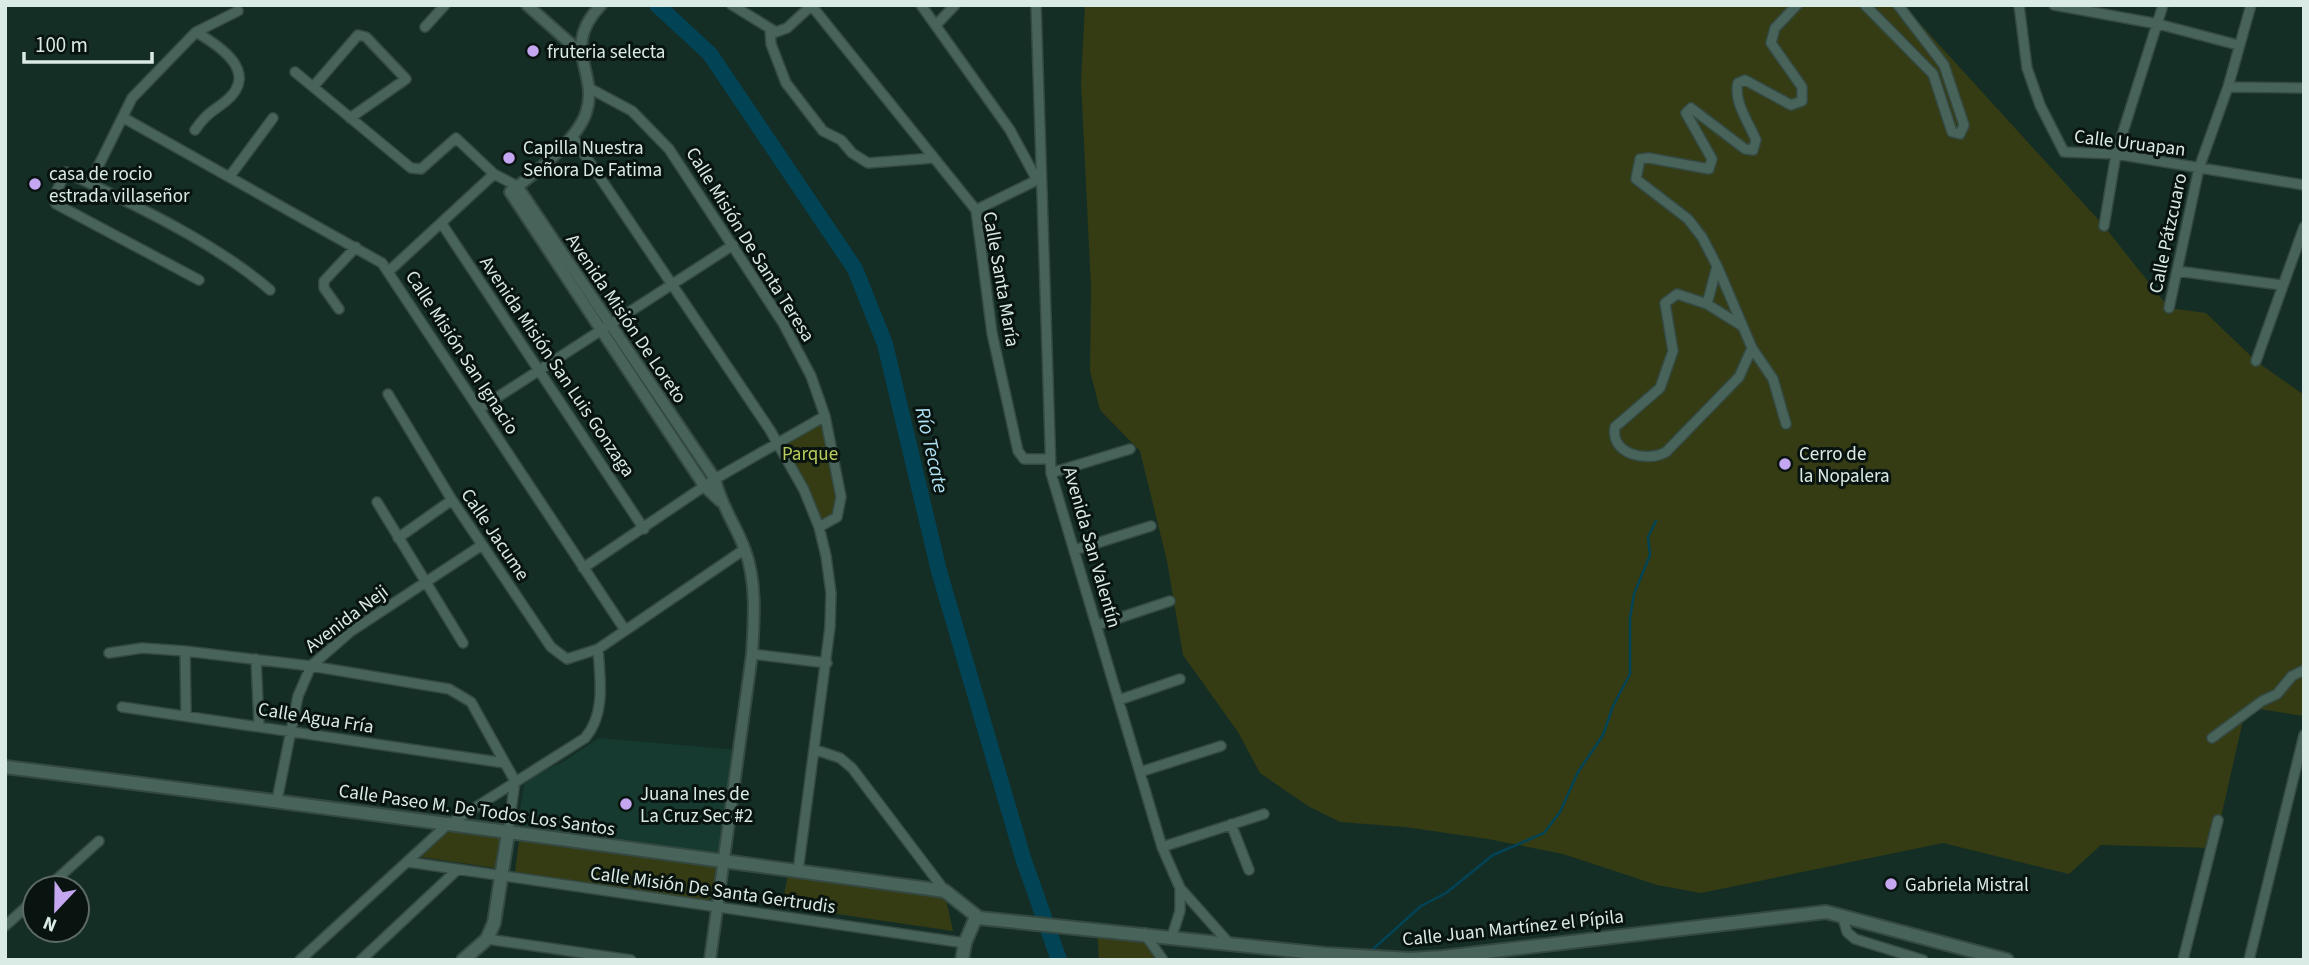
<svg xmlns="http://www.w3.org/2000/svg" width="2309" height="965" font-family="'Source Sans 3',sans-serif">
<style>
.built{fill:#163a2f}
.green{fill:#353c13}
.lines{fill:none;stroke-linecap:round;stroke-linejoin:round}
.stream{stroke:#024456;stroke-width:2.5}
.river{stroke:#024456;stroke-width:16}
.minor-casing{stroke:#344942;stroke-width:12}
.tertiary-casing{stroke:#344942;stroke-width:14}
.secondary-casing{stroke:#344942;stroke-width:16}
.minor{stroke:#48645a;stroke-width:9}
.tertiary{stroke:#48645a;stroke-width:10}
.secondary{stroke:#48645a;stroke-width:12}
.poi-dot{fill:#c5a6f0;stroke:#091410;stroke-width:2.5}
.labels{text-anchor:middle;stroke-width:6;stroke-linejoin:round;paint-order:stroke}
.poi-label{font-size:19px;fill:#daeae4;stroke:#091410;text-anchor:start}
.street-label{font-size:19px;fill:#daeae4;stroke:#091410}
.park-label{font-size:19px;fill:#b9cd5c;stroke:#091410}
.water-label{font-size:21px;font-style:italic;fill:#afdff2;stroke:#091410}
</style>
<rect width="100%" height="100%" fill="#142e26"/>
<!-- built -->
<path class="built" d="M599,738L737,750L725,858L517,829L525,779L563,762Z"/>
<!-- green -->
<path class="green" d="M1085,5H1903L2104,226L2169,308L2206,313L2256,361L2304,395V716L2246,707L2214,848L2101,845L2069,874L1943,843L1701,893L1657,885L1563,854L1488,839L1405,827L1340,822L1308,806L1260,773L1238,732L1183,655L1167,561L1140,451L1100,410L1090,371L1091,287L1081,81Z
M824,414L845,488L842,518L818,523L778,442Z
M444,831L508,838L502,869L421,857Z
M519,841L717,867L709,903L515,872Z
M788,874L945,895L953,931L782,906Z
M1097,929L1151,934L1165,960H1099Z"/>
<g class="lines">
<!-- stream -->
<path class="stream" d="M1372,950L1421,906L1446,893L1493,855L1544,833L1560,812L1578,772L1603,735L1613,706L1630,674V618L1634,594L1650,555L1648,537L1656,521"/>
<!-- river -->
<path class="river" d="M657,5L710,54L855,269L885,344L939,571L1023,858L1059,960"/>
<defs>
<path id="minor" d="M732,5L776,32L787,28L812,5
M811,5L976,210L992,333L1018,451L1024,459H1049
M921,5L1010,130L1037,180
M1036,5L1051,473L1162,847L1180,888L1228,942
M1865,5L1933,74L1952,132L1960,134L1964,125L1944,65L1898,5
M2019,5L2027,68L2040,105L2064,152L2116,154L2304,185
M2054,5L2158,24L2238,45
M937,24L955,5
M425,27L445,5
M770,30L771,44L786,83L823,131L841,140L852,153L868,163L934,158
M295,72L411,168L421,169L456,138L494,174L517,186
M313,87L358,35L366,37L406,79L350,118
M2228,87L2304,88
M589,88L632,111L669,149L783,323L811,376L825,416L841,497L837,517L819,527
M124,118L382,263L625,630
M195,130C208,112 211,113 226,101C261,72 218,45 196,32
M572,136L770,430L804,490L819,527L826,556L831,593L830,627L798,871
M230,176L273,118
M90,183L132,98L196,32L238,11
M976,210L1039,179
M442,224L644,529
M2104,226L2116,154L2163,5
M1718,268L1752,348L1773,379L1786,424
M389,271L494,174
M2177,271L2281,285
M199,280L56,204L53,198L66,172C131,203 216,243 270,290
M1707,304L1742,326
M2169,308L2199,168L2228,87L2251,5
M339,309L324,288V281L356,247
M1752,348L1739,377L1666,452C1647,463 1610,454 1615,427L1660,388L1673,351L1665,303L1677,294L1707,304L1717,266L1702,237L1688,219L1636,179L1640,159L1649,158L1709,169L1712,159L1686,113L1691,108L1745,149L1753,150L1756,140C1749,123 1733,101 1738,83L1745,80L1791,105L1802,101V87L1771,43L1775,28L1797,5
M2256,361L2304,227
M388,394L452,500L551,647L567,659L598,649
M479,409L733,245
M1051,473L1130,449
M377,502L463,643
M398,538L452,500
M1075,550L1151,526
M583,568L715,479L825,416
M1098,625L1170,601
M185,651L186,715
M109,653L142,648L185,651L311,666L449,689L471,702L515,781L508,833
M752,654L827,663
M256,659L259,725
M1119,700L1180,679
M122,707L505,763
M2212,738L2262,701L2277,694L2292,676L2304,670
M816,750L840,758L852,768L945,891
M1140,772L1221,746
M277,800L298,696L311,666L350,632L482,545
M1231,824L1249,870
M1162,847L1264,814
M408,862L965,943
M47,888L99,841
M1842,915L1847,932L1855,939L1923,960
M5,926L35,899
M1144,933L1163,960
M1172,936L1180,911V888
M487,939L631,960
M300,960L446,826L585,738C606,714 600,679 598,649L745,549
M361,960L457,870
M2183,960L2218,820
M2249,960L2304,735"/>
<path id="tertiary" d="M527,5L579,51
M601,5C559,49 600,72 586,113C577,140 533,175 510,192L705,487L720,501
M517,186L715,479C721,506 736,525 745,550C757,582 754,620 752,654L710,960"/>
<path id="secondary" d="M5,767C319,805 632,849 945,891L979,918L1325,954L1410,959L1443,957L1826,912L2007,960
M463,960L487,939L494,923L508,833
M962,960L965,943L976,917"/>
</defs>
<!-- minor casing -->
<use href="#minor" class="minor-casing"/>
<!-- tertiary casing -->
<use href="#tertiary" class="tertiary-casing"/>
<!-- secondary casing -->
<use href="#secondary" class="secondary-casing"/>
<!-- minor -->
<use href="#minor" class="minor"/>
<!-- tertiary -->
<use href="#tertiary" class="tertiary"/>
<!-- secondary -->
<use href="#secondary" class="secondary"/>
</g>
<!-- markers -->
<g class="poi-dot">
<circle cx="533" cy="51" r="7"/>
<circle cx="509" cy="158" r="7"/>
<circle cx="35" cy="184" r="7"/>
<circle cx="1785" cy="464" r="7"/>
<circle cx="626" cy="804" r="7"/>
<circle cx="1891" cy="884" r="7"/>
</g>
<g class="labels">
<!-- poi labels -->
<g class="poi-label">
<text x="547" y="58">fruteria selecta</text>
<text x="523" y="154">Capilla Nuestra<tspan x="523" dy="22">Señora De Fatima</tspan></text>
<text x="49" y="180">casa de rocio<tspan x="49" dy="22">estrada villaseñor</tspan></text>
<text x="1799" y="460">Cerro de<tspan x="1799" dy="22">la Nopalera</tspan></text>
<text x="640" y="800">Juana Ines de<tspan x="640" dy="22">La Cruz Sec #2</tspan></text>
<text x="1905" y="891">Gabriela Mistral</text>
</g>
<!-- street labels -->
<g class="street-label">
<text transform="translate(2130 142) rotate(7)" y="7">Calle Uruapan</text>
<text transform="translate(2167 233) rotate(-78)" y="7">Calle Pátzcuaro</text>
<text transform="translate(751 244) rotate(58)" y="7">Calle Misión De Santa Teresa</text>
<text transform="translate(1002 279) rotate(80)" y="7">Calle Santa María</text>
<text transform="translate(627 318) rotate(56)" y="7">Avenida Misión De Loreto</text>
<text transform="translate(463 352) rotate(57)" y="7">Calle Misión San Ignacio</text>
<text transform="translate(558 366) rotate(56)" y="7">Avenida Misión San Luis Gonzaga</text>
<text transform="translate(496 534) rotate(56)" y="7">Calle Jacume</text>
<text transform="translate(1093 547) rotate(74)" y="7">Avenida San Valentín</text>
<text transform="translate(346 618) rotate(-37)" y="7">Avenida Neji</text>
<text transform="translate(316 717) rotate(9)" y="7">Calle Agua Fría</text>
<text transform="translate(477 809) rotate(8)" y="7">Calle Paseo M. De Todos Los Santos</text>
<text transform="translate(713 889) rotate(8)" y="7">Calle Misión De Santa Gertrudis</text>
<text transform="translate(1513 927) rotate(-6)" y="7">Calle Juan Martínez el Pípila</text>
</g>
<!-- park labels -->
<g class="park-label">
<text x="810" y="460">Parque</text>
</g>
<!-- water labels -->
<g class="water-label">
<text transform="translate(932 450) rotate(77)" y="7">Río Tecate</text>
</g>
</g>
<!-- border -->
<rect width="2309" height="965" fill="none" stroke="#daeae4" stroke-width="14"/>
<!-- north arrow -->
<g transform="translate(56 909) rotate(202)"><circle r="33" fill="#091410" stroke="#5d6a65" stroke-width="2"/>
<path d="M0-5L12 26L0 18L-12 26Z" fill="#c5a6f0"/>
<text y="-10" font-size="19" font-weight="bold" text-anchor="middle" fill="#daeae4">N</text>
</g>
<!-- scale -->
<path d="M24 52v10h128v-10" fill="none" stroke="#daeae4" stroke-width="3.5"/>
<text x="35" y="52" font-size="21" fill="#daeae4" stroke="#091410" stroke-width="5" paint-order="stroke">100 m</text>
</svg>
